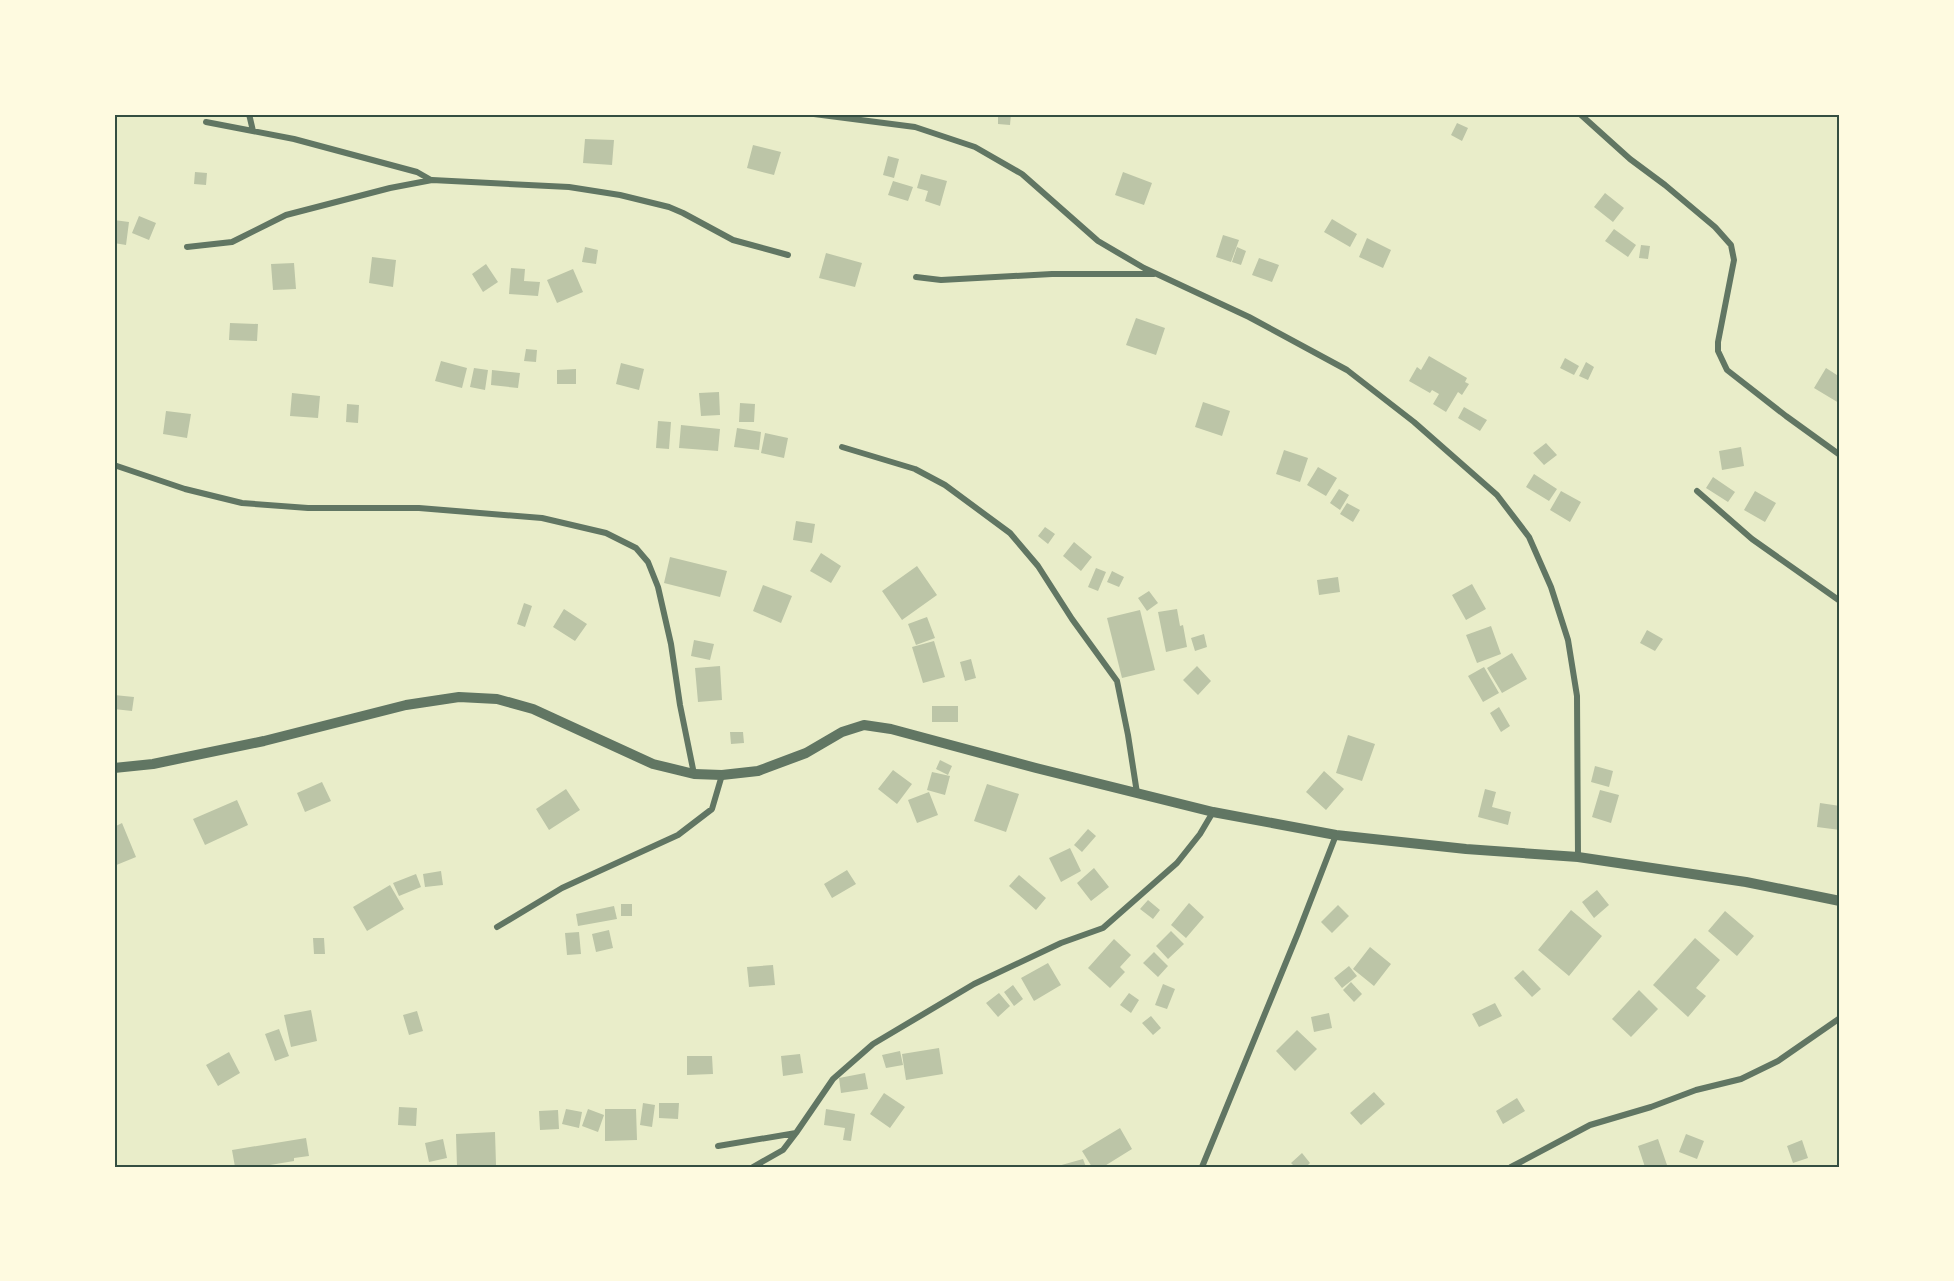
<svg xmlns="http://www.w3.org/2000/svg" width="1954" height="1281" font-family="Manrope,sans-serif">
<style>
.building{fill:#bcc5a7}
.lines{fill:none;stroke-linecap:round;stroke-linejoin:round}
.minor{stroke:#617663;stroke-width:6}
.tertiary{stroke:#617663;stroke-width:10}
.neatline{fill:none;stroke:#344e41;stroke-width:2}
</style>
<rect width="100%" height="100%" fill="#e9edc9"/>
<!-- building -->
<path class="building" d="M998,114H1011L1010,125L998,124Z
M1457,123L1468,128L1462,141L1451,135Z
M585,139L614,140L612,165L583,163Z
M753,145L781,152L774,175L747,168Z
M888,156L899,159L894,178L883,175Z
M195,172L207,173L206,185L194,184Z
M1123,172L1152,183L1144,205L1115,195Z
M921,174L947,181L940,206L925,201L928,191L917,188Z
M893,181L913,187L908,201L888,195Z
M1605,193L1624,208L1613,222L1594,207Z
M139,216L156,223L149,240L132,233Z
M1332,219L1357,234L1350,247L1324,232Z
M114,220L129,222L126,245L114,243Z
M1614,229L1636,245L1628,257L1605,241Z
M1223,235L1239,240L1231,262L1216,257Z
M1367,238L1391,250L1383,268L1359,257Z
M1641,245L1650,246L1648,259L1639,258Z
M585,247L598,250L596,264L582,262Z
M1237,247L1246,251L1241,265L1232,262Z
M826,253L862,263L855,287L819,278Z
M372,257L396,260L393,287L369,283Z
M1259,258L1279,265L1272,282L1252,275Z
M294,263L296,289L273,290L271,264Z
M486,264L498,282L483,292L472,274Z
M511,268L525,269L524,281L540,282L538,296L509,294Z
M573,269L583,292L557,303L547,280Z
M1136,318L1165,328L1156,355L1126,345Z
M230,323L258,324L257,341L229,340Z
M526,349L537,350L536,362L524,361Z
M1429,356L1467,378L1465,382L1469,384L1462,395L1458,392L1446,412L1433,404L1439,394L1432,390L1430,393L1409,381L1417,367L1421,370Z
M1565,358L1579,366L1574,375L1560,368Z
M441,361L467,368L462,388L435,381Z
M1586,362L1594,367L1588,380L1579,376Z
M621,363L644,369L639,390L616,384Z
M474,368L488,370L485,390L470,387Z
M1826,368L1840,377L1839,403L1814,388Z
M576,369V384H557V370Z
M492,370L520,373L518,388L491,385Z
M719,392L720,415L701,416L699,393Z
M292,393L320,396L318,418L290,416Z
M1203,402L1230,411L1222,436L1195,427Z
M740,403L755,404L754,422H739Z
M347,404L359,405L358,423L346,422Z
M1464,407L1487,420L1480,431L1458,418Z
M166,411L191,414L187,438L163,434Z
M658,421L671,422L669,449L656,448Z
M681,425L720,429L718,451L679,448Z
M737,428L761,432L759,450L734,447Z
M765,433L788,438L784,458L761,453Z
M1546,443L1557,455L1544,465L1533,453Z
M1741,447L1744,466L1722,470L1719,451Z
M1284,450L1308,458L1300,482L1276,474Z
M1318,467L1337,478L1326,496L1307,485Z
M1534,474L1557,489L1549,501L1526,487Z
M1713,477L1735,492L1728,502L1706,488Z
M1339,489L1349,495L1340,510L1330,503Z
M1561,491L1581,502L1570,522L1550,510Z
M1755,491L1776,503L1765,522L1744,510Z
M1347,503L1360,510L1353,522L1340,514Z
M796,521L815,524L812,543L793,540Z
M1045,527L1055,534L1048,544L1038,536Z
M1074,542L1092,557L1081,571L1063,556Z
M821,553L841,566L831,583L810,571Z
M670,557L727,571L720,597L664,583Z
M917,566L937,595L902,620L882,591Z
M1096,568L1106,572L1098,591L1088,587Z
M1112,571L1124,577L1119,587L1107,582Z
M1338,577L1340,592L1319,595L1317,580Z
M1472,584L1486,609L1466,620L1452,595Z
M763,585L792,596L781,623L753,611Z
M1149,591L1158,603L1147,611L1138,598Z
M524,603L532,606L525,627L517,624Z
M564,609L587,624L575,641L553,627Z
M1177,609L1180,626L1183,625L1187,647L1166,652L1158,612Z
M1140,610L1155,670L1122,678L1107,618Z
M927,617L935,638L916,645L908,624Z
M1491,626L1501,654L1477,663L1466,635Z
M1647,630L1663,639L1655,651L1640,643Z
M1204,634L1207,647L1195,651L1191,638Z
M694,640L714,644L710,660L691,656Z
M934,641L945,677L923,683L912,647Z
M1512,653L1527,679L1502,693L1487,668Z
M971,659L976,678L965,681L960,662Z
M720,666L722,700L698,702L695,668Z
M1197,666L1211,681L1198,695L1183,680Z
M1484,667L1499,693L1483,702L1468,676Z
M114,695L134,697L132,711L114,709Z
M932,706H958V722H932Z
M1499,707L1510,726L1501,732L1490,713Z
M730,732H743L744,743L731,744Z
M1348,735L1375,744L1362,781L1336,773Z
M940,760L952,766L948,775L936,769Z
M1595,766L1613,771L1609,787L1591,782Z
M893,770L912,784L897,804L878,789Z
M1324,771L1344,789L1326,810L1306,792Z
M932,772L950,776L945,795L927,790Z
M322,782L331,801L305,812L297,793Z
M987,784L1019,794L1006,832L974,821Z
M566,789L580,810L549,830L536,809Z
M1485,789L1496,792L1492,807L1511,812L1508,825L1478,817Z
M1600,790L1619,795L1611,823L1592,817Z
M929,792L938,815L917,823L908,800Z
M237,800L248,825L205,845L193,819Z
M1820,803L1840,806V830L1817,827Z
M122,823L136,857L114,866V827Z
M1088,829L1096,836L1082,852L1074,845Z
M1070,848L1081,871L1061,882L1049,858Z
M1094,868L1109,887L1091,901L1077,883Z
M847,870L856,884L832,898L824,884Z
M441,871L443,885L425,887L423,874Z
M416,874L421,887L399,896L393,883Z
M1019,875L1046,898L1036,910L1009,886Z
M390,885L404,909L367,931L353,907Z
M1597,890L1609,905L1594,918L1582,902Z
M1148,900L1160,910L1153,919L1140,909Z
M1189,903L1204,917L1186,938L1171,925Z
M621,904H632V916H621Z
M1338,905L1349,916L1332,933L1321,922Z
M614,906L617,919L578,926L576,914Z
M1571,910L1602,936L1569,976L1538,950Z
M1725,911L1754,936L1737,956L1708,931Z
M609,930L613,948L596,952L592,934Z
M1171,931L1184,944L1168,959L1156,946Z
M579,932L581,954L567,955L565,933Z
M313,938H324L325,954H314Z
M1695,938L1720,960L1696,988L1706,996L1688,1017L1653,985Z
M1114,939L1131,955L1120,967L1125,972L1110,988L1088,968Z
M1370,947L1391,964L1374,986L1353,969Z
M1154,952L1168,966L1158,977L1143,963Z
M1048,963L1061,985L1034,1001L1021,978Z
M773,965L775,985L749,987L747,967Z
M1349,966L1357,976L1342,988L1334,978Z
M1523,970L1541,989L1532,997L1514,978Z
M1351,982L1362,994L1354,1002L1343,990Z
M1163,984L1175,989L1167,1009L1155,1005Z
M1013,985L1023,999L1014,1006L1004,992Z
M1639,990L1658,1009L1631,1037L1612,1019Z
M999,993L1010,1006L998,1017L986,1003Z
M1129,993L1139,1000L1131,1013L1120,1005Z
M1495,1003L1502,1016L1479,1027L1472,1014Z
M311,1010L317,1041L291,1047L284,1015Z
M417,1011L423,1031L409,1035L403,1015Z
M1329,1013L1332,1028L1314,1032L1311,1017Z
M1151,1016L1161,1028L1153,1035L1142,1023Z
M279,1029L289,1056L275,1061L265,1034Z
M1297,1030L1317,1049L1295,1071L1276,1051Z
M939,1048L943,1074L906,1080L902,1054Z
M900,1051L903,1065L886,1068L882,1055Z
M229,1052L240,1073L218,1086L206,1065Z
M800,1054L803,1073L783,1076L781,1056Z
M687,1056H712L713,1074L687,1075Z
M865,1073L868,1089L841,1093L839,1078Z
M1374,1092L1385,1104L1361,1125L1350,1113Z
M884,1093L905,1107L890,1128L870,1114Z
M1517,1098L1525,1111L1503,1124L1496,1111Z
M643,1103L655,1105L652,1127L640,1125Z
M659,1103H679L678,1119L659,1118Z
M399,1107L417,1108L416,1126L398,1125Z
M566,1109L582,1112L579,1128L562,1124Z
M588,1109L604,1115L598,1132L582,1126Z
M605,1109H636L637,1140L605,1141Z
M826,1109L855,1114L851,1141L843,1140L845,1128L824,1125Z
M558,1110L559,1129L540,1130L539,1111Z
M1120,1128L1132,1149L1103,1167H1092L1082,1151Z
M495,1132L496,1165L457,1166L456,1134Z
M1686,1134L1704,1141L1697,1159L1679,1152Z
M306,1138L309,1156L294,1158V1161L258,1167H235L232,1150Z
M443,1139L447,1158L429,1162L425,1143Z
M1658,1139L1667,1165L1645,1167L1638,1146Z
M1802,1140L1808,1158L1793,1163L1787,1146Z
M1302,1153L1310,1163L1306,1167H1295L1291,1163Z
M1083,1159L1086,1167H1058V1166Z"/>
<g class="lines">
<!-- minor -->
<path class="minor" d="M249,114L253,131
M814,114L915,127L975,147L1022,174L1098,241L1144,268L1249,317L1347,370L1414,422L1497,495L1529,537L1551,587L1568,640L1577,696L1578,857
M1580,114L1630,159L1665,185L1715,227L1731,245L1734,260L1718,342V351L1727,370L1786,416L1840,455
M206,122L294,139L417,172L431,180
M187,247L232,242L286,215L390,188L432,180L569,187L620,195L669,207L683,213L733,240L788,255
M916,277L941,280L1052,274H1154
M842,447L915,469L945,485L1010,533L1038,566L1072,619L1117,681L1128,735L1137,793
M114,465L185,489L242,503L308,508H419L542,518L606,533L636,548L648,562L658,587L671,644L680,705L694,774
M1697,491L1752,539L1840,601
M497,927L562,888L678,835L712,809L722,775
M718,1146L796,1133L833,1079L873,1044L974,984L1061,943L1103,928L1177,863L1200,834L1213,812
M753,1167L783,1150L796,1133
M1202,1167L1298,933L1336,835
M1511,1167L1590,1125L1651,1107L1696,1090L1741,1079L1778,1061L1840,1018"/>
<!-- tertiary -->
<path class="tertiary" d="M114,768L153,764L264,741L406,705L459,697L497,699L533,709L653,764L694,774L722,775L758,771L806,753L842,732L864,725L891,729L1036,768L1213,812L1336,835L1466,849L1578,857L1746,882L1840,901"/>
</g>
<!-- border -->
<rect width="1954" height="1281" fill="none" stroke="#fefae0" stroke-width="231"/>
<rect x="116" y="116" width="1722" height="1050" class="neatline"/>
</svg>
